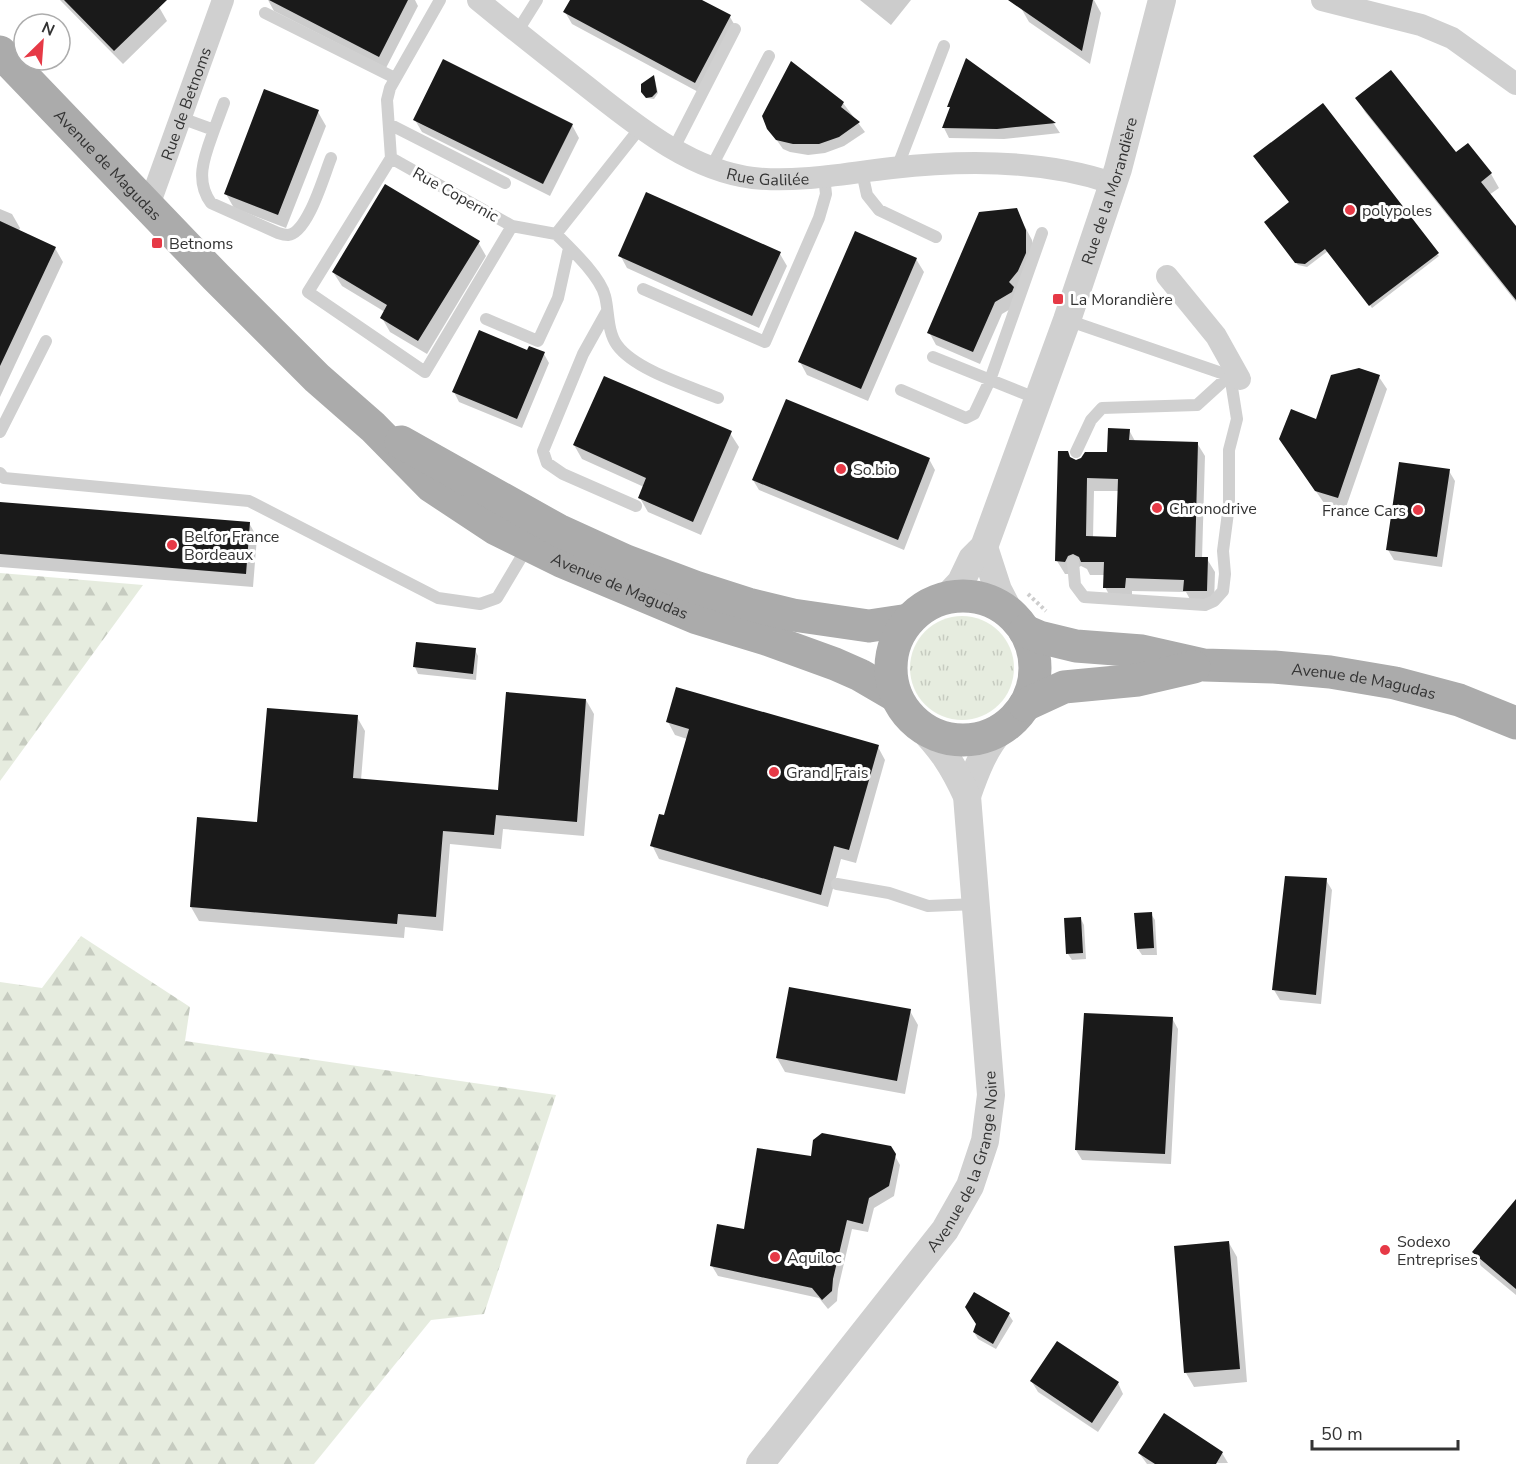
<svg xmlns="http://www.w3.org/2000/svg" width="1516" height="1464" font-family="'Nunito Sans',sans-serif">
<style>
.grass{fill:url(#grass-tufts)}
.forest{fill:url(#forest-firs)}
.shadow{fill:#0003;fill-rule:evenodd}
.building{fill:#1a1a1a;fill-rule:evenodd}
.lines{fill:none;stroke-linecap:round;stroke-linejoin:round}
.path{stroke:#cdcdcd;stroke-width:4;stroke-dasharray:3 3;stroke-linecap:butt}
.service{stroke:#d0d0d0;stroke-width:12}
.minor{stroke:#d0d0d0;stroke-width:22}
.tertiary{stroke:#d0d0d0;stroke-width:28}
.primary{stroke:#ababab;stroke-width:33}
.poi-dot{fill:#e63946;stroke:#fff;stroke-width:2}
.labels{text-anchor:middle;stroke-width:6;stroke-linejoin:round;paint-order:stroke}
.street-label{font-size:16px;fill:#333;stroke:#fff}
.poi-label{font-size:16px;fill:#333;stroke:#fff;text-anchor:start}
</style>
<defs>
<pattern id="grass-tufts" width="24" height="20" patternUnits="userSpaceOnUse" patternTransform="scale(1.5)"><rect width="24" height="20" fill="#e6ecdf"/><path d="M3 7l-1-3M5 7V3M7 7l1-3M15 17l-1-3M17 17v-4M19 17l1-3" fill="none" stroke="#c6cbc0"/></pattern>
<pattern id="forest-firs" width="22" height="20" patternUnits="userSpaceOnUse" patternTransform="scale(1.5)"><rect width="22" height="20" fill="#e6ecdf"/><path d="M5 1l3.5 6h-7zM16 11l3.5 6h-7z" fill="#c6cbc0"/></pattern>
</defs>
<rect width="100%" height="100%" fill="#fff"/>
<!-- grass -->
<path class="grass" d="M910 668a52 52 0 1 1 104 0a52 52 0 1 1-104 0Z"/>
<!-- forest -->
<path class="forest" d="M0,573L143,585L0,781Z
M81,936L190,1007L185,1041L556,1095L484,1314L431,1320L314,1464H0V982L42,988Z"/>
<!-- shadow -->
<path class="shadow" d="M60,0H153L159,7L167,21L123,64Z
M268,0H415L418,6L386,68L274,11Z
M571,0H698L730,17L737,29L702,94L572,24L565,12Z
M860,0H911L891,25Z
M1023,0H1094L1101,13L1090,64L1029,22L1021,8Z
M966,60L1054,124L1060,133L1004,139L949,138L944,128L951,110L949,106Z
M655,80L658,93L654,99L646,98L644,95Z
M1357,98L1456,154L1468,145L1491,174L1499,188L1489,195L1516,228V302L1365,112Z
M843,103L865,132L844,146L825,153L808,155L790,152L783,149L771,132Z
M318,112L326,126L286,228L234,208L226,194Z
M415,120L572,125L579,138L550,196L422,132Z
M1291,203L1437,254L1439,256L1372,308L1328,251L1307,267L1298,265L1267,225Z
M0,209L12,214L20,228L19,231L55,248L63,262L0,397Z
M1016,210L1032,240L1034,253L1019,304L1002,314L980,364L936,345L929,332Z
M478,242L486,256L427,354L390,332L382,318L385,312L342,286L333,272Z
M780,254L787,266L759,328L627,268L620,255Z
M916,259L924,272L868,401L807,375L800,362Z
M527,352L544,354L549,363L522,428L459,402L454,392Z
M1379,377L1387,389L1345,510L1324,503L1280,439L1317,421Z
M1129,430L1135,441L1197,443L1205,456L1202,559H1207L1215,572L1214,604L1192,603L1186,592L1132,591V601L1112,600L1105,587V575H1090L1087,569L1081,566L1075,569L1072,574H1065L1057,561L1071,459L1076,462L1109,454ZM1094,491H1119L1118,538H1093Z
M730,433L739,447L701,535L648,512L640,498L644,487L582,459L574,445Z
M929,459L935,470L904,550L759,490L753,480Z
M1449,471L1455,481L1442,567L1394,560L1388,550Z
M0,503L249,523L257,537L253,587L0,567Z
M475,650L478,656L476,680L418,674L415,667Z
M586,700L594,714L584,836L503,829L501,849L450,844L443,931L405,927L404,938L199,921L191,907L259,823L357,717L365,731L361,780L499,792Z
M668,722L878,747L885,760L856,863L841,859L828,907L659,859L652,845L665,817L687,739L675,735Z
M1326,880L1332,890L1321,1004L1280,1000L1274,990Z
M1151,914L1155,920L1157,955H1142L1138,949Z
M1081,919L1084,925L1086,959L1072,960L1068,954Z
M910,1011L918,1025L905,1094L785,1072L777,1058Z
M1172,1018L1178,1029L1171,1164L1082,1160L1076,1150Z
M890,1147L900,1165L894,1196L874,1208L868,1232L852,1229L838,1289L837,1301L828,1309L819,1298L718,1276L712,1266L812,1158Z
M1516,1201V1295L1481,1266L1473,1252Z
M1229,1243L1237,1257L1247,1382L1194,1387L1186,1373Z
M1009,1315L1013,1321L996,1349L978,1339L974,1332Z
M1032,1382L1118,1383L1123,1394L1098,1432L1038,1392Z
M1139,1453H1222L1228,1463L1147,1464Z"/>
<!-- building -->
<path class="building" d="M64,0H167L114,51Z
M269,0H408L379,57Z
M570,0H702L731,15L695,83L563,12Z
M1008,0H1093L1082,51Z
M966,58L1056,123L997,129L942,128L950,107H947Z
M443,59L573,124L543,184L413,120Z
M791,61L844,102L841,107L860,122L839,137L819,144H793L776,140L767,129L762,116Z
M1391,70L1456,152L1468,143L1492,173L1481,182L1516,226V300L1355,98Z
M654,75L657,92L652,97L646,98L641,92V84Z
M264,89L319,110L278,215L224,194Z
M1323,103L1439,253L1369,306L1325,249L1305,264L1295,263L1264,222L1289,202L1253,156Z
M385,184L480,241L418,341L380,318L387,305L332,272Z
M646,192L781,252L752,316L618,256Z
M1017,208L1026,230V253L1018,271L1009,282L1014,287L1012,292L995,302L973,352L927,333L979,212Z
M0,221L56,247L0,366Z
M855,231L917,258L861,389L798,362Z
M479,330L527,350L529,346L545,352L517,419L452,392Z
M1359,368L1380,375L1338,498L1315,491L1279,439L1291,409L1316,419L1331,375Z
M604,376L732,431L693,522L638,498L646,478L573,445Z
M786,399L930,458L898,540L752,480Z
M1108,428L1130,429L1129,440L1198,442L1195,557H1208L1207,591H1183L1184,580L1126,578L1125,588H1103L1104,562H1081L1079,557L1073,554L1068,556L1065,562L1055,561L1058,451H1068L1070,457L1076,460L1081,458L1085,452H1107ZM1087,478L1118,479L1116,537L1086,536Z
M1399,462L1450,469L1437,557L1386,550Z
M0,502L250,522L246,574L0,554Z
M416,642L476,648L473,674L413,667Z
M676,687L879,745L849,850L834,846L821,895L650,846L659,814L664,815L689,729L666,722Z
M506,692L586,699L577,822L496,815L494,835L443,831L436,917L398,914L397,924L190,907L197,817L257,822L267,708L358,715L353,778L498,790Z
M1285,876L1327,878L1316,995L1272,990Z
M1152,912L1154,948L1137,949L1134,913Z
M1081,917L1083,953L1066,954L1064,918Z
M789,987L911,1009L897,1081L776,1058Z
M1084,1013L1173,1017L1165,1154L1075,1150Z
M822,1133L891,1146L896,1154L889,1186L869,1198L863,1224L847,1220L833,1279L832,1291L822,1300L812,1288L710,1266L717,1224L744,1229L757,1148L811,1156L813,1140Z
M1516,1199V1289L1472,1252Z
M1229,1241L1240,1369L1184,1373L1174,1246Z
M974,1292L1010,1313L993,1344L973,1332L976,1324L965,1307Z
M1057,1341L1119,1382L1092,1423L1030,1381Z
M1164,1413L1223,1452L1216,1464H1155L1138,1453Z"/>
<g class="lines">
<!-- path -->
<path class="path" d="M1028,594L1046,611"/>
<!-- service -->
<path class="service" d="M440,0L390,88L387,100L391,158L512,226L556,234L640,128
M265,13L395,78
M517,32L537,0
M181,118L214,130C205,155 194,180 211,203L278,233C281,234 285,235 288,235C308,233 324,175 331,158
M389,124L505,183
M214,130L224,103
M674,148L735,29
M391,158L308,292L425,372L512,226
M711,168L769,56
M897,168L944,46
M862,172L867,195L879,210L936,237
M556,234C571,249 600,276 605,296C609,311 607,331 617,345C635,370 689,386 718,398
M643,289L765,342L819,218L826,194L824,176
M607,311L583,354L543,451L547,463L563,474L636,506
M486,319L538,341L558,298L569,248
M1067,320L1236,378
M933,357L1038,399
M901,390L966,418L974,414L990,380L1042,233
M0,432L46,341
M1076,452L1091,420L1102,408L1197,405L1230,375
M0,473L4,478L249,501L438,598L480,604L497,598L528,546
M1073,562L1075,585L1084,597L1205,605L1214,601L1223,591L1225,574L1223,551L1229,505V450L1237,419L1230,375
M837,884L889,893L928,906L976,904"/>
<!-- minor -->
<g class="minor">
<path id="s1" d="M478,0C512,28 546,55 581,82C631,121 687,170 753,178C799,183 846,173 892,168C963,160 1045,160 1112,183"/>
<path d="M1322,0L1421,25L1452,38L1516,84"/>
<path id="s2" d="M148,208L223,0"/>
<path d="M1167,276L1216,336L1240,379"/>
</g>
<!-- tertiary -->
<g class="tertiary">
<path d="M984,547L998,590L1010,613"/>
<path id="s3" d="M946,598L961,582L972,559L984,547L1067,320L1118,169L1162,0"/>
<path d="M967,796C976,770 984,749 1002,728"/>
<path id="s4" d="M760,1464L945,1230L970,1186L985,1141L991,1095L967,796C953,765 942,749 918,724"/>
</g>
<!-- primary -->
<g class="primary">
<path id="s5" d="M0,52L216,277L317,378L373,427L431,486L496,529L561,561L697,618L766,639L835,664L860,675L896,696"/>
<path d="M401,442L558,530L626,561L695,587L748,604L793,615L869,626L909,620"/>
<circle cx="963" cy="668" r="72"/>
<path id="s6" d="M1025,631L1039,637L1076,646L1142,651L1204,665L1274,667L1330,672L1395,683L1459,700L1516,723"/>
<path d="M1025,705L1064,687L1138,680L1194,667"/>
</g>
</g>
<!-- markers -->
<g class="poi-dot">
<circle cx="1350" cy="210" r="6"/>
<rect x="151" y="237" width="12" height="12" rx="3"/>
<rect x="1052" y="293" width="12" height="12" rx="3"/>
<circle cx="841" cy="469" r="6"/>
<circle cx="1157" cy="508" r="6"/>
<circle cx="1418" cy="510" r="6"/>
<circle cx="172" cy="545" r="6"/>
<circle cx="774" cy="772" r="6"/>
<circle cx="1385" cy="1250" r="6"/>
<circle cx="775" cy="1257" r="6"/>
</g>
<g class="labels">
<!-- street labels -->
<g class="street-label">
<text dy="6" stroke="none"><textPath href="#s2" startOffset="111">Rue de Betnoms</textPath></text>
<text dy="6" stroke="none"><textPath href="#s5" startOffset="156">Avenue de Magudas</textPath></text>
<text dy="6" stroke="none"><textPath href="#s1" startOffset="346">Rue Galilée</textPath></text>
<text dy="6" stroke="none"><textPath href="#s3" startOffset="442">Rue de la Morandière</textPath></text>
<text transform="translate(456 194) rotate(29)" y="6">Rue Copernic</text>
<text dy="6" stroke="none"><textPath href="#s5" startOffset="826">Avenue de Magudas</textPath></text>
<text dy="6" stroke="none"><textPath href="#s6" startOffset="344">Avenue de Magudas</textPath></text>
<text dy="6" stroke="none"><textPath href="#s4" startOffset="370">Avenue de la Grange Noire</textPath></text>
</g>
<!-- poi labels -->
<g class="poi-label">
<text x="1362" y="216">polypoles</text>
<text x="169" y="249">Betnoms</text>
<text x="1070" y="305">La Morandière</text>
<text x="853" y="475">So.bio</text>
<text x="1169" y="514">Chronodrive</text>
<text x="1406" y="516" text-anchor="end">France Cars</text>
<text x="184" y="542">Belfor France<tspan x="184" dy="18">Bordeaux</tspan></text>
<text x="786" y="778">Grand Frais</text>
<text x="1397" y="1247">Sodexo<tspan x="1397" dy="18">Entreprises</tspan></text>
<text x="787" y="1263">Aquiloc</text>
</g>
</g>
<!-- north arrow -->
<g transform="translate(42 42) rotate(25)"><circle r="28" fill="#ffffff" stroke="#adadad" stroke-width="1.5"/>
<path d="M0-4.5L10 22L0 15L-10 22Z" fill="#e63946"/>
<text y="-9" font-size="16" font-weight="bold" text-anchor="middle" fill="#333333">N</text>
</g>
<!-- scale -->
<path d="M1312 1440v9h146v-9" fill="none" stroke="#333333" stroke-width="3"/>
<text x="1321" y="1440" font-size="18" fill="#333333" stroke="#ffffff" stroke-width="4.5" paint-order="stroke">50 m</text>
</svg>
